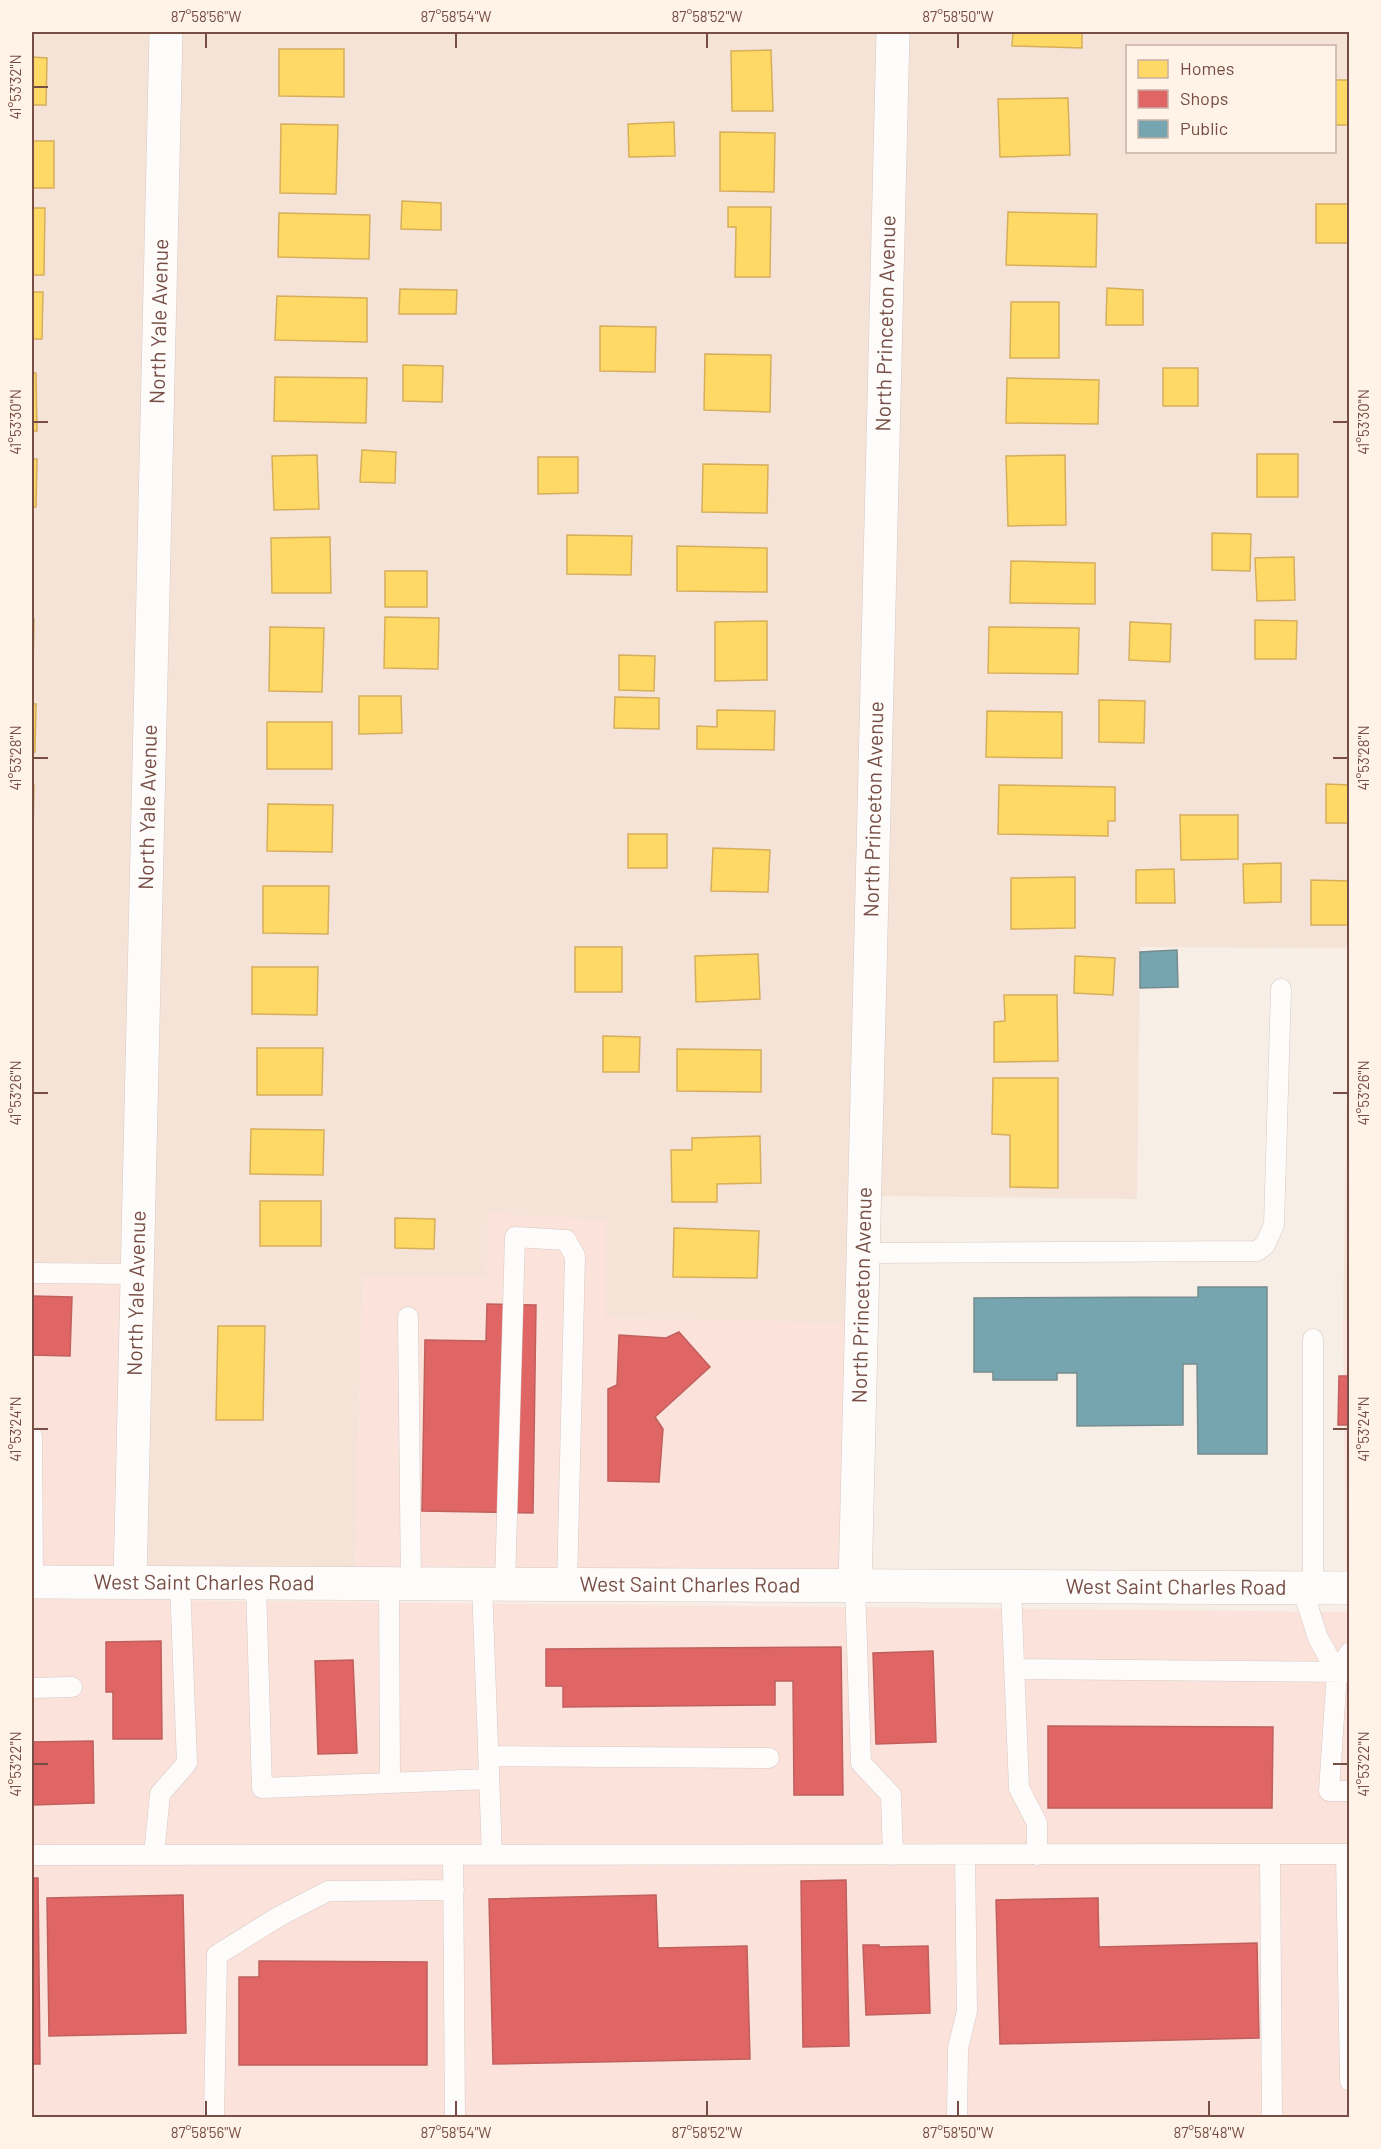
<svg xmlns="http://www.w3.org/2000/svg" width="1381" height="2149" font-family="Barlow,sans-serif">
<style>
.residential{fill:#f5e3d7;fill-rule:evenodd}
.commercial{fill:#fbe2db}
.homes{fill:#ffd966;stroke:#d6af5c;stroke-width:1.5}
.shops{fill:#e06666;stroke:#c05f5c;stroke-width:1.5}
.public{fill:#76a5af;stroke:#768b8f;stroke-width:1.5}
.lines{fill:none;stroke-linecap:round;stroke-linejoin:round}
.lane-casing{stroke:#d8cac5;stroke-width:21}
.street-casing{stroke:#d8cac5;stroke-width:34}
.secondary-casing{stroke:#d8c9c3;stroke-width:34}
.lane{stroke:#fefcfb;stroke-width:20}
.street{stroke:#fefcfb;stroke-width:33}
.secondary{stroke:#fefcfb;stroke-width:33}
.ticks{fill:none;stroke:#774e45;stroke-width:2}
.labels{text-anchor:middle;stroke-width:6;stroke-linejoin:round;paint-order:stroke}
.street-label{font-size:21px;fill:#774e45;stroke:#fff2e7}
.neatline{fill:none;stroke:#774e45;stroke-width:2}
.ticks-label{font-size:15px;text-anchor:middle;fill:#774e45}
</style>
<rect width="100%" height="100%" fill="#f7eee6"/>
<!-- residential -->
<path class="residential" d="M32,32H1349V948L1140,947L1137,1199L883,1196L849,1323L606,1318L487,1278L363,1277L354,1571L118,1570L126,1263L32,1262ZM1128,46H1334V152H1128Z
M1349,973L1350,1323H1343Z"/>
<!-- commercial -->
<path class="commercial" d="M488,1213L606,1220V1318L849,1323L845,1573L354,1571L363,1277L486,1278Z
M32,1262L126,1263L118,1570H32Z
M1343,1323H1350L1349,1574H1346Z
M32,1599L1349,1612V2117H32Z"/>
<!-- homes -->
<path class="homes" d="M1013,32H1082V48L1012,46Z
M279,49H344V97L279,96Z
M771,50L773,111H732L731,51Z
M32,57L47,58L46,105H32Z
M1334,80H1350V125H1334Z
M1068,98L1070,155L1000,157L998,99Z
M674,122L675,156L629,157L628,124Z
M281,124L338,125L336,194L280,193Z
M720,132L775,133L774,192L720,191Z
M32,141H54V188H32Z
M402,201L441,203V230L401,229Z
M1316,204H1350V243H1316Z
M728,207H771L770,277H735L736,227H728Z
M32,208H45L44,275H32Z
M1008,212L1097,214L1096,267L1006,265Z
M279,213L370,215L369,259L278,257Z
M1107,288L1143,290V325H1106Z
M400,289L457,290L456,314H399Z
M32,292H43L42,339H32Z
M277,296L367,298V342L275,340Z
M1011,302H1059V358H1010Z
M600,326L656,327L655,372L600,371Z
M705,354L771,355L770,412L704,410Z
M403,365L443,366L442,402L403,401Z
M1163,368H1198V406H1163Z
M32,373H36L37,431H32Z
M275,377L367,378L366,423L274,421Z
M1007,378L1099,380L1098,424L1006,423Z
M362,450L396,452L395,483L360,482Z
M1257,454H1298V497H1257Z
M317,455L319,509L274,510L272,456Z
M1065,455L1066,525L1008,526L1006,456Z
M538,457H578V493L538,494Z
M32,459H37L36,507H32Z
M703,464L768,465L767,513L702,512Z
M1212,533L1251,534L1250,571L1212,570Z
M567,535L632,536L631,575L567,574Z
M330,537L331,593H272L271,538Z
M677,546L767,548V592L677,591Z
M1294,557L1295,600L1257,601L1255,558Z
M1011,561L1095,563V604L1010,603Z
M385,571H427V607H385Z
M385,617L439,618L438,669L384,668Z
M32,619H34L33,667H32Z
M1255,620L1297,621L1296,659H1255Z
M767,621V680L715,681V622Z
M1130,622L1171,624L1170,662L1129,660Z
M270,627L324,628L322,692L269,691Z
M989,627L1079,628L1078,674L988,673Z
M619,655L655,656L654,691L619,690Z
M359,696H401L402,733L359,734Z
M615,697L659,698V729L614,728Z
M1099,700L1145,701L1144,743L1099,742Z
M32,704H36L35,752H32Z
M717,710L775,711L774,750L697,749V726L717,727Z
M987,711L1062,712V758L986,757Z
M267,722H332V769H267Z
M1326,784L1350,785V823H1326Z
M32,785H34L33,833H32Z
M999,785L1115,787V821H1108V836L998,834Z
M268,804L333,805L332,852L267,851Z
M1180,815H1238V859L1181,860Z
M628,834H667V868H628Z
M713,848L770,850L768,892L711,891Z
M1281,863V902L1244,903L1243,864Z
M1174,869L1175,903H1136V870Z
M1075,877V928L1011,929V878Z
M1311,880L1350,881V925H1311Z
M263,886H329L328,934L263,933Z
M575,947H622V992H575Z
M758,954L760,999L696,1002L695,956Z
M1075,956L1115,958L1113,995L1074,993Z
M252,967H318L317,1015L252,1014Z
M1004,995H1057L1058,1061L994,1062V1022L1005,1021Z
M603,1036L640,1037L639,1072H603Z
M257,1048H323L322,1095H257Z
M677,1049L761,1050V1092L677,1091Z
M993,1078H1058V1188L1010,1187V1135L992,1134Z
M251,1129L324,1130L323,1175L250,1174Z
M760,1136L761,1183L717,1184V1202H672L671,1150H692V1138Z
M260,1201H321V1246H260Z
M395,1218L435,1219L434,1249L395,1248Z
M674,1228L759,1231L757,1278L673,1277Z
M218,1326H265L263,1420H216Z"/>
<!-- shops -->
<path class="shops" d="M32,1296L72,1297L70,1356L32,1355Z
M487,1304L536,1305L533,1513L422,1511L425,1340L486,1341Z
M679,1332L710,1367L655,1417L663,1429L659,1482L608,1481V1389L617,1385L619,1335L666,1338Z
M1339,1376H1350V1425H1338Z
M161,1641L162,1739H113V1692H106V1642Z
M841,1647L843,1795H794L793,1681H775V1705L563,1707V1686H546V1649Z
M933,1651L936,1742L876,1744L873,1653Z
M353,1660L357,1753L318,1754L315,1661Z
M1048,1726L1273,1727L1272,1808H1048Z
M93,1741L94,1803L32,1805V1742Z
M32,1878H38L40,2064H32Z
M846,1880L849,2046L803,2047L801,1881Z
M183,1895L186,2033L49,2036L47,1898Z
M656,1895L658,1948L747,1946L750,2059L493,2064L489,1899Z
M1098,1898L1099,1947L1257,1943L1259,2038L1000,2044L996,1900Z
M863,1945H879V1947L928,1946L930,2013L866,2015Z
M259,1961L427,1962V2065H239V1977H259Z"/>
<!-- public -->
<path class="public" d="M1177,950L1178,987L1140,988V952Z
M1198,1287H1267V1454H1198L1197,1364H1183V1425L1077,1426V1373H1057V1380H993V1372H974V1298L1198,1297Z"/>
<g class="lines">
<defs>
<path id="lane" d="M863,1253L1257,1251L1265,1245L1274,1225L1281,989
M32,1273L137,1274
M408,1317L411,1585
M32,1436L33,1582
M256,1583L262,1788L489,1779
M389,1585L390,1783
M482,1585L492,1855
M505,1585L515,1237L566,1240L575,1256L567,1585
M855,1587L861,1763L891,1795L893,1855
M1011,1588L1019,1788L1037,1823V1855
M1302,1588L1318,1638L1337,1672
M1313,1588V1339
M1350,1652L1337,1672L1329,1791H1350
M1014,1669L1350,1672
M32,1688L72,1687
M488,1756L769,1758
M1270,1854L1272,2118
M1346,1854L1350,2081
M32,1855L1350,1854
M154,1855L160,1794L187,1763L180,1583
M453,1855L455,2118
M214,2118L217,1955L278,1917L328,1891L454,1890
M957,2118L958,2048L967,2011L965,1855"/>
<g id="street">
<path id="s1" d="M130,1583L166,32"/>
<path id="s2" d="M855,1587L893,32"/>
</g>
<g id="secondary">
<path id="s3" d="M32,1582L1350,1588"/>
</g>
</defs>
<!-- lane casing -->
<use href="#lane" class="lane-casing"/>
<!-- street casing -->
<use href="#street" class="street-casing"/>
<!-- secondary casing -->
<use href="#secondary" class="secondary-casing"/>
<!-- lane -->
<use href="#lane" class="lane"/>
<!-- street -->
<use href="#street" class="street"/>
<!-- secondary -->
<use href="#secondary" class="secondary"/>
</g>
<!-- ticks -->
<path class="ticks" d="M206,33V48M456,33V48M707,33V48M958,33V48M33,87H48M33,422H48M1333,422H1348M33,758H48M1333,758H1348M33,1093H48M1333,1093H1348M33,1429H48M1333,1429H1348M33,1764H48M1333,1764H1348M206,2101V2116M456,2101V2116M707,2101V2116M958,2101V2116M1209,2101V2116"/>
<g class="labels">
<!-- street labels -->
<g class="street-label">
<text dy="7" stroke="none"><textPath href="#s1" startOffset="1262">North Yale Avenue</textPath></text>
<text dy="7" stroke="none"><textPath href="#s2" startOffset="1264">North Princeton Avenue</textPath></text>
<text dy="7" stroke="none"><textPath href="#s1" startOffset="776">North Yale Avenue</textPath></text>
<text dy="7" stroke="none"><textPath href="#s2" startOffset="778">North Princeton Avenue</textPath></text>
<text dy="7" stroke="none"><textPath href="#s1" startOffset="290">North Yale Avenue</textPath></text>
<text dy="7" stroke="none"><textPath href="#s2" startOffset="292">North Princeton Avenue</textPath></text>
<text dy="7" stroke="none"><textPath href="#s3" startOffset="172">West Saint Charles Road</textPath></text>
<text dy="7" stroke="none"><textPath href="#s3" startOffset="658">West Saint Charles Road</textPath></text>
<text dy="7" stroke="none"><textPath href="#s3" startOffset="1144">West Saint Charles Road</textPath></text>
</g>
</g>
<!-- border -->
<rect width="1381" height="2149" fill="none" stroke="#fff2e7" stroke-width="66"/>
<!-- legend -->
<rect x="1126" y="45" width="210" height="108" fill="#fff2e7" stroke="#c9b0a6" stroke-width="1.5"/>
<rect x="1138" y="60" width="30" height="18" fill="#ffd966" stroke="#c9b0a6" stroke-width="1.5"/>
<text x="1180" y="75" font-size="18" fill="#774e45">Homes</text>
<rect x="1138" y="90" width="30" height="18" fill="#e06666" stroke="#c9b0a6" stroke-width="1.5"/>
<text x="1180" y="105" font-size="18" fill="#774e45">Shops</text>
<rect x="1138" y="120" width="30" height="18" fill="#76a5af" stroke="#c9b0a6" stroke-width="1.5"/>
<text x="1180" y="135" font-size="18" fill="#774e45">Public</text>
<rect x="33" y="33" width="1315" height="2083" class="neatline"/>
<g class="ticks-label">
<text x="206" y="22">87°58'56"W</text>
<text x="456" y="22">87°58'54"W</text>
<text x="707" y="22">87°58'52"W</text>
<text x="958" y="22">87°58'50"W</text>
<text transform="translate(16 87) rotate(-90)" y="5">41°53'32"N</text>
<text transform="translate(16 422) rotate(-90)" y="5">41°53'30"N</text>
<text transform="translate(1364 422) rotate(-90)" y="5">41°53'30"N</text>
<text transform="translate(16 758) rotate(-90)" y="5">41°53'28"N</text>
<text transform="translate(1364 758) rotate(-90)" y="5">41°53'28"N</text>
<text transform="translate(16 1093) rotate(-90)" y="5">41°53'26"N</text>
<text transform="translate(1364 1093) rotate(-90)" y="5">41°53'26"N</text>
<text transform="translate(16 1429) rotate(-90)" y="5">41°53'24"N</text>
<text transform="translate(1364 1429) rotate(-90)" y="5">41°53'24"N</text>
<text transform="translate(16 1764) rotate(-90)" y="5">41°53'22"N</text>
<text transform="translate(1364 1764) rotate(-90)" y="5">41°53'22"N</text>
<text x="206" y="2138">87°58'56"W</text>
<text x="456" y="2138">87°58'54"W</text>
<text x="707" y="2138">87°58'52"W</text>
<text x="958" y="2138">87°58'50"W</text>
<text x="1209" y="2138">87°58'48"W</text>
</g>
</svg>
